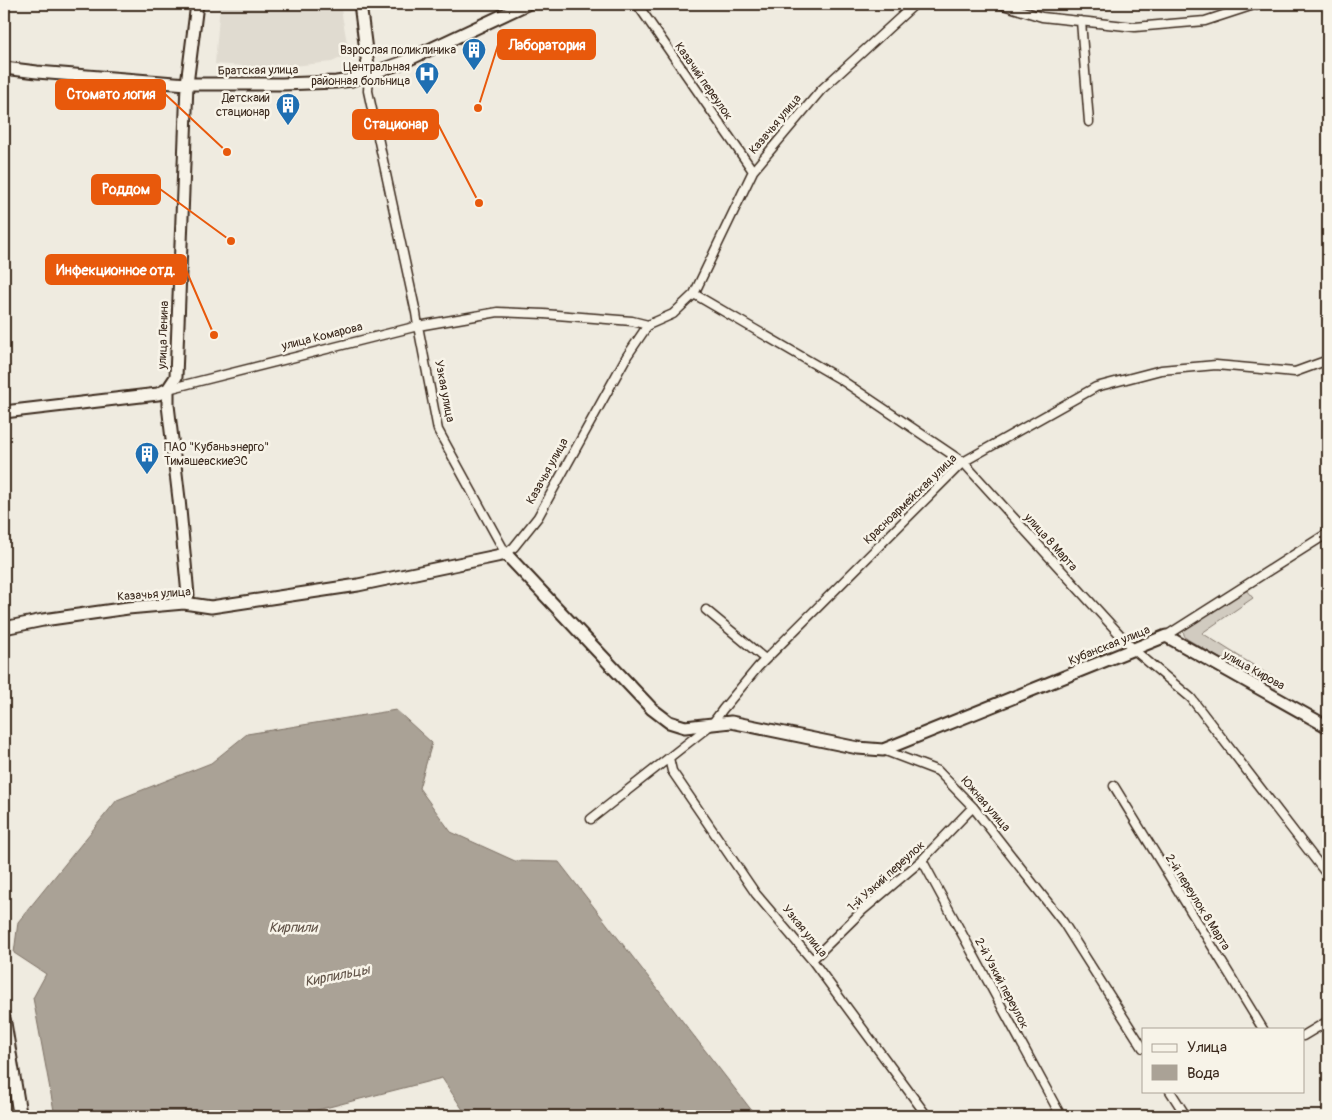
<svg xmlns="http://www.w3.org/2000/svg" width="1332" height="1120" font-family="Pangolin,sans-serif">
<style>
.built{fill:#e0dbd0}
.green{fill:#d1cbc0;stroke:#867a6f}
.water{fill:#aaa296;stroke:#7e7266}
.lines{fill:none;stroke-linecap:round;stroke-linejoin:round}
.street-casing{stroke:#3b2a1e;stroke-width:11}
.secondary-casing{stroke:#3b2a1e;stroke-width:15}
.primary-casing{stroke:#3b2a1e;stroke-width:16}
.street{stroke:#f7f3e8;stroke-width:8}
.secondary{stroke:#f7f3e8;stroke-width:11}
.primary{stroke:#f7f3e8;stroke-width:12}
.labels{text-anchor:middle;stroke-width:5;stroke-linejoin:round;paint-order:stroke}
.poi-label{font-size:12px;fill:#3b2a1e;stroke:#f7f3e8;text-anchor:end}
.street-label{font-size:12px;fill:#3b2a1e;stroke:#f7f3e8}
.water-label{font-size:14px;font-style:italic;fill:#625448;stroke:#f7f3e8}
.leader{fill:none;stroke:#e8590c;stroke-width:2}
.callout-dot{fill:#e8590c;stroke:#f7f3e8;stroke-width:2}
.callout{fill:#e8590c;stroke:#e8590c;stroke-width:2}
.callout-label{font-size:14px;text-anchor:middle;font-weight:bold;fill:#fff}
</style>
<rect width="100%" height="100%" fill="#efebe0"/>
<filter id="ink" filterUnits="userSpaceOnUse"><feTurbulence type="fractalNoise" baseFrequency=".02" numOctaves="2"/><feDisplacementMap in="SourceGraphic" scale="10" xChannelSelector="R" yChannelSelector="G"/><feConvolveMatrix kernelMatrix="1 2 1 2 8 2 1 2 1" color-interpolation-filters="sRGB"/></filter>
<g filter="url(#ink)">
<!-- built -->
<path class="built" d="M220,4H340L349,54L332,62L273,68L215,64Z"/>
<!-- green -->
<path class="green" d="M1245,589L1253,598L1202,633L1280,682L1274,690L1187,639C1184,636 1182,632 1185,627Z"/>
<!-- water -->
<path class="water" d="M396,710L432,743L419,788L451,832L515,861L559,862L756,1116H467L442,1078L294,1116H55L33,998L46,974L14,953L18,922L117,800L211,763L247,734Z"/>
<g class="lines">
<defs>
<path id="street" d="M637,4L753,171
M1000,4L1042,17L1135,27L1205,21L1257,4
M1081,21L1089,122
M369,74L368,91L416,313L418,326L438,430L506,554L514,547L538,517L627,356L648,325L673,314L694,294L753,171L821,90L915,4
M694,294L840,379L963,462L1133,649L1191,698L1328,876
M168,389L418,326L498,312L544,314L632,321L648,325
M706,610L765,659
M1166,636L1328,533
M883,750L938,771L973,807L1063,922L1143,1048
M669,758L672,771L756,894L812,960L927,1116
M1114,786L1263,1029
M591,819L712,724L723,709L758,667L963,462L1096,387L1161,370L1216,365L1295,372L1328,360
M922,860L1061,1116
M812,960L863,910L922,860L973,807
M1303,1036L1328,1021
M1170,1091L1186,1116"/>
<path id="secondary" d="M360,4L369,74
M4,68L37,72L187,84H282L336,82L352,80L401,63L527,4
M4,412L158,394L168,389
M184,603L188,595L179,499L168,405V389L176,377L187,84L197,4
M4,628L43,620L128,608L184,603L211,607L358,585L506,554L652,709L669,722L685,727L731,722L858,748L883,750L1166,636L1328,727"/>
<path id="primary" d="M4,1020L20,1116"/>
</defs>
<!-- street casing -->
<use href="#street" class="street-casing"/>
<!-- secondary casing -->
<use href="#secondary" class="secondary-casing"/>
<!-- primary casing -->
<use href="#primary" class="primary-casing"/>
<!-- street -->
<use href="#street" class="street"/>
<!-- secondary -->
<use href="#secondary" class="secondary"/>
<!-- primary -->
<use href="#primary" class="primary"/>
</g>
</g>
<!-- icons -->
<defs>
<symbol id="building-pin" viewBox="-11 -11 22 30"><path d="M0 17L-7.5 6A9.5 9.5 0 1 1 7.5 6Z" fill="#1f6fb2" stroke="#f7f3e8"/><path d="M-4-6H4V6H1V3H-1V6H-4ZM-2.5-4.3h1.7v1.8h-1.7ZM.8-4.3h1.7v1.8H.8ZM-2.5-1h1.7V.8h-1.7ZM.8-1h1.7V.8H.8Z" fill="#fff"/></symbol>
<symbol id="hospital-pin" viewBox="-11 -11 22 30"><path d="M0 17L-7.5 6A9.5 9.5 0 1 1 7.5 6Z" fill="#1f6fb2" stroke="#f7f3e8"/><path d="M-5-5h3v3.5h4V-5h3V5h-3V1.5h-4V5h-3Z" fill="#fff"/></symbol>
</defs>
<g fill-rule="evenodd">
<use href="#building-pin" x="460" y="36" width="28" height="38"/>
<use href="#hospital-pin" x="413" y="60" width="28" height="38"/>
<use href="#building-pin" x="274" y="91" width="28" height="38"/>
<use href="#building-pin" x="133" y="440" width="28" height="38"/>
</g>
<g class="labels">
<!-- poi labels -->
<g class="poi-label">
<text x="456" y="54">Взрослая поликлиника</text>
<text x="410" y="71">Центральная<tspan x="410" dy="14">районная больница</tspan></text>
<text x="270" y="102">Детскаий<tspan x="270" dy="14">стационар</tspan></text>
<text x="164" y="451" text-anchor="start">ПАО "Кубаньэнерго"<tspan x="164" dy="14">ТимашевскиеЭС</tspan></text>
</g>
<!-- street labels -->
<g class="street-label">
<text transform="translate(258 70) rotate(-1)" y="4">Братская улица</text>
<text transform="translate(704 81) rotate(55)" y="4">Казачий переулок</text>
<text transform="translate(775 124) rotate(-50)" y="4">Казачья улица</text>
<text transform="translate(163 335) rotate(-88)" y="4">улица Ленина</text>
<text transform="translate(322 336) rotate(-14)" y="4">улица Комарова</text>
<text transform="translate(445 391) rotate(79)" y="4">Узкая улица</text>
<text transform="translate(547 471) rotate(-61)" y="4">Казачья улица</text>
<text transform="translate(910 499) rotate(-44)" y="4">Красноармейская улица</text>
<text transform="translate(1051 542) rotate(48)" y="4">улица 8 Марта</text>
<text transform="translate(154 594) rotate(-4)" y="4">Казачья улица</text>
<text transform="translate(1109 645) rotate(-22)" y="4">Кубанская улица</text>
<text transform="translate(1254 670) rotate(29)" y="4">улица Кирова</text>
<text transform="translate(986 804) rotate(49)" y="4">Южная улица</text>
<text transform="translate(886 876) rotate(-42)" y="4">1-й Узкий переулок</text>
<text transform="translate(1198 902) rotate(58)" y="4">2-й переулок 8 Марта</text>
<text transform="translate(805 931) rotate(51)" y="4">Узкая улица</text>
<text transform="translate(1002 983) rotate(62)" y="4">2-й Узкий переулок</text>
</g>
<!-- water labels -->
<g class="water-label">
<text x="293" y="932">Кирпили</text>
<text transform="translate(337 975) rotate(-11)" y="5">Кирпильцы</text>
</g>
</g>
<!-- callouts -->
<path class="leader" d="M478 108L498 45M227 152L165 94M479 203L438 124M231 241L160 189M214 335L186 270"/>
<g class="callout-dot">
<circle cx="478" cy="108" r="5"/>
<circle cx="227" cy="152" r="5"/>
<circle cx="479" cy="203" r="5"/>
<circle cx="231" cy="241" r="5"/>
<circle cx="214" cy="335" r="5"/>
</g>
<g class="callout">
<rect x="498" y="30" width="97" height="29" rx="5"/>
<rect x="56" y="80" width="109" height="29" rx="5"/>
<rect x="353" y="110" width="85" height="29" rx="5"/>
<rect x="92" y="175" width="68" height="29" rx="5"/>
<rect x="46" y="255" width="140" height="29" rx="5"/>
</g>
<g class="callout-label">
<text x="547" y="50">Лаборатория</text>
<text x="111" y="99">Стомато логия</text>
<text x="396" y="129">Стационар</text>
<text x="126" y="194">Роддом</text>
<text x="116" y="275">Инфекционное отд.</text>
</g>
<!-- margin -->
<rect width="1332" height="1120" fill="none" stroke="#f7f3e8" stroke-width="20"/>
<rect x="10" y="10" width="1312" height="1100" fill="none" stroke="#3b2a1e" stroke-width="2" filter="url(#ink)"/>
<!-- legend -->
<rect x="1142" y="1028" width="162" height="65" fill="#f7f3e8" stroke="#aca397"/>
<rect x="1152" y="1044" width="25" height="8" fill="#f7f3e8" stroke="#aca397"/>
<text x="1187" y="1052" font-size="15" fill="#3b2a1e">Улица</text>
<rect x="1152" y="1065" width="25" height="15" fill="#aaa296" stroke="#aca397"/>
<text x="1187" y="1078" font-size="15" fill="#3b2a1e">Вода</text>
</svg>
